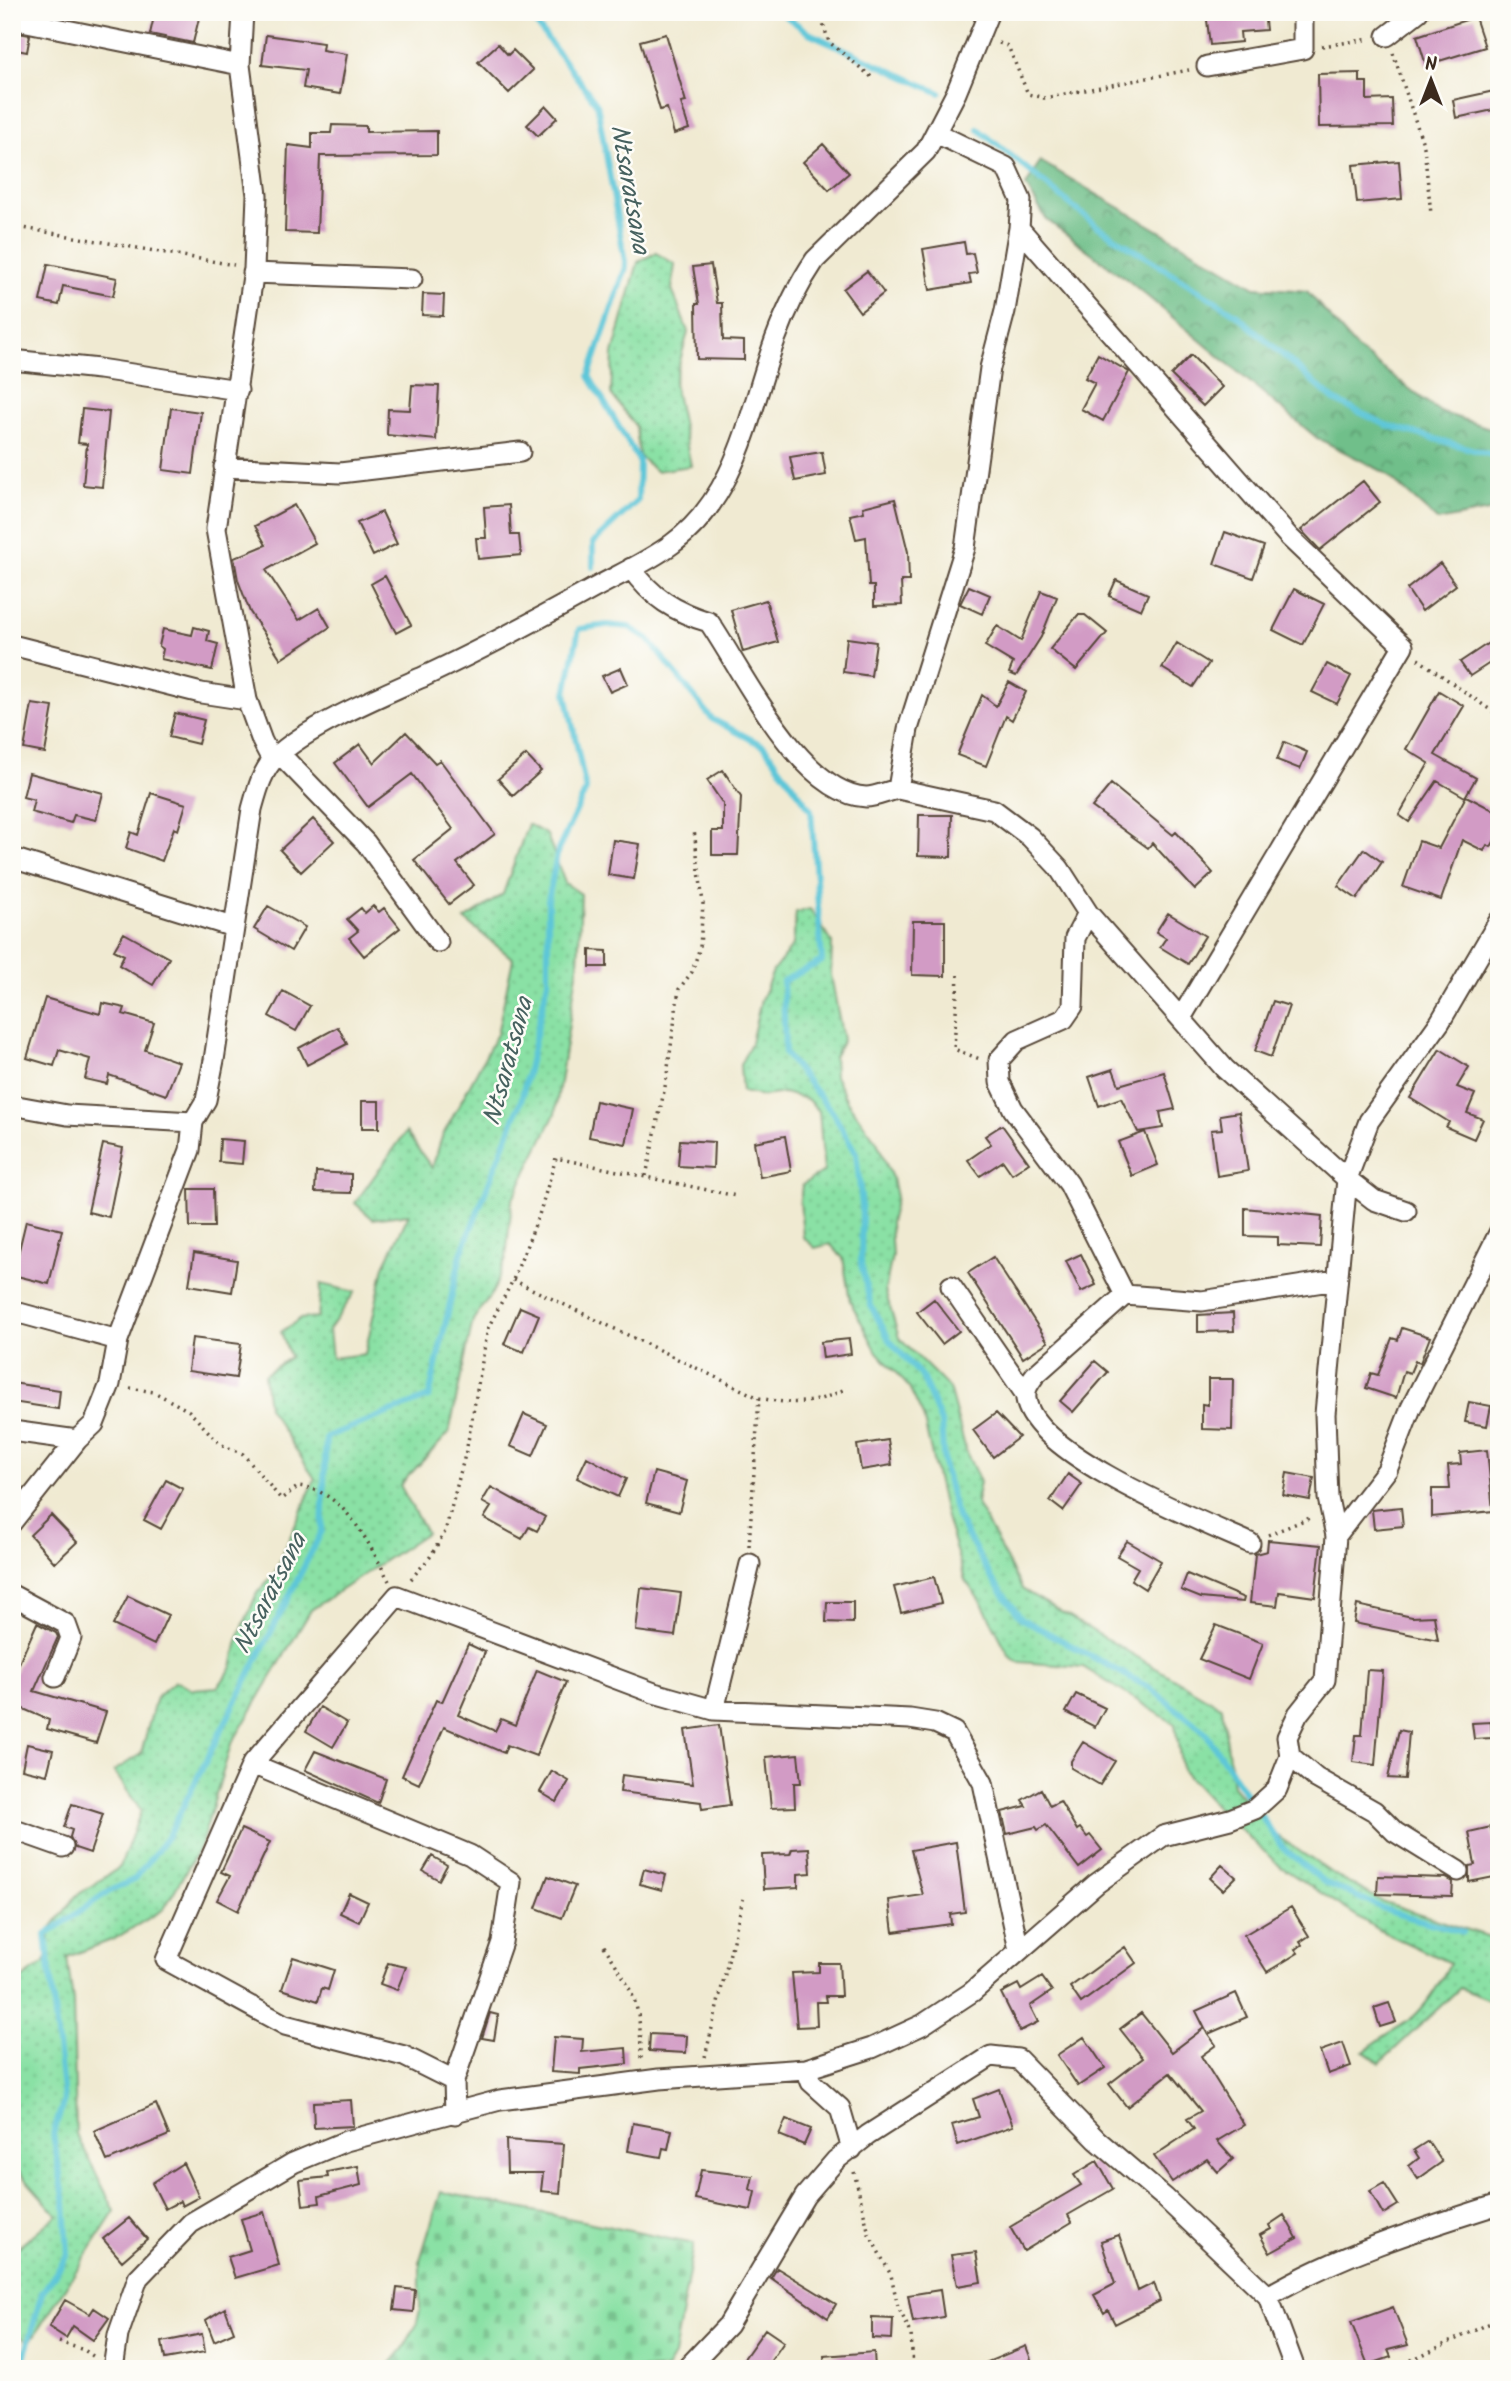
<svg xmlns="http://www.w3.org/2000/svg" width="1511" height="2381" font-family="Kalam,sans-serif">
<style>
.grass{fill:url(#grass-dots);stroke:#628662;stroke-width:2}
.forest{fill:url(#forest-crowns);stroke:#557454;stroke-width:2}
.cemetery{fill:url(#cemetery-stones);stroke:#628662;stroke-width:2}
.lines{fill:none;stroke-linecap:round;stroke-linejoin:round}
.stream{stroke:#5dc6d8;stroke-width:6}
.building{fill:#d29bc5}
.minor-casing{stroke:#564739;stroke-width:23}
.path{stroke:#564739;stroke-width:3.5;stroke-dasharray:2 5;stroke-linecap:butt}
.minor{stroke:#fff;stroke-width:19}
.labels{text-anchor:middle;stroke-width:5;stroke-linejoin:round;paint-order:stroke}
.water-label{font-size:26px;font-style:italic;fill:#47615f;stroke:#fdfcf7}
</style>
<defs>
<pattern id="grass-dots" width="8" height="8" patternUnits="userSpaceOnUse" patternTransform="scale(1.75)"><rect width="8" height="8" fill="#8ae1a5"/><path d="M2 2h.1M6 6h.1" fill="none" stroke="#78c18e" stroke-width="1.8" stroke-linecap="round"/></pattern>
<pattern id="forest-crowns" width="20" height="18" patternUnits="userSpaceOnUse" patternTransform="scale(1.75)"><rect width="20" height="18" fill="#6fbf8a"/><path d="M2 6a3 3 0 1 1 6 0M12 15a3 3 0 1 1 6 0" fill="none" stroke="#5c9b70"/></pattern>
<pattern id="cemetery-stones" width="16" height="16" patternUnits="userSpaceOnUse" patternTransform="scale(1.75)"><rect width="16" height="16" fill="#8ae1a5"/><path d="M2 7V4a2 2 0 0 1 4 0v3zM10 15v-3a2 2 0 0 1 4 0v3z" fill="#78c18e"/></pattern>
</defs>
<rect width="100%" height="100%" fill="#fdfcf7"/>
<filter id="ink" filterUnits="userSpaceOnUse"><feTurbulence type="fractalNoise" baseFrequency=".0143" numOctaves="2"/><feDisplacementMap in="SourceGraphic" scale="14" xChannelSelector="R" yChannelSelector="G"/><feConvolveMatrix kernelMatrix="1 2 1 2 8 2 1 2 1" color-interpolation-filters="sRGB"/></filter>
<filter id="wash" filterUnits="userSpaceOnUse"><feTurbulence type="fractalNoise" baseFrequency=".00686" numOctaves="4" result="noise"/><feDisplacementMap in="SourceGraphic" scale="28" xChannelSelector="R" yChannelSelector="G"/><feGaussianBlur stdDeviation="1.57" result="paint"/><feColorMatrix in="noise" values="0 0 0 0 0 0 0 0 0 0 0 0 0 0 0 0 0 1.4 0 .05"/><feComposite in="paint" operator="in"/></filter>
<g filter="url(#wash)">
<rect width="100%" height="100%" fill="#f0ead2"/>
<!-- grass -->
<path class="grass" d="M656,253L675,264L672,289L688,332L674,383L691,466L656,471L639,456L636,427L611,394L613,354L638,262Z
M528,824L547,835L565,883L581,894L578,966L555,1114L512,1201L506,1258L494,1290L473,1320L449,1433L400,1485L426,1533L311,1610L231,1745L201,1845L164,1909L114,1939L67,1957L73,2001L76,2134L115,2211L30,2342L12,2333V2259L16,2249L57,2215L12,2164V1986L45,1962L51,1929L76,1896L120,1867L141,1811L114,1771L141,1754L156,1697L175,1681L193,1689L218,1687L232,1667L239,1636L257,1593L275,1573L315,1479L268,1407L264,1375L290,1357L281,1332L300,1319L318,1317L321,1284L355,1292L329,1330L332,1358L365,1354L384,1266L409,1214L373,1219L355,1203L406,1132L432,1168L442,1137L497,1034L513,959L465,920L503,894Z
M810,909L832,942L831,975L843,1040L834,1057L835,1076L847,1101L877,1142L892,1178L896,1197L890,1223L892,1256L885,1290L899,1338L949,1388L967,1454L980,1482L976,1502L1022,1589L1222,1707L1233,1786L1276,1835L1330,1872L1384,1902L1499,1940V2004L1460,1988L1380,2063L1364,2052C1379,2037 1397,2030 1413,2017C1428,2004 1441,1981 1450,1963L1377,1929L1281,1867L1217,1808L1182,1770L1175,1724L1083,1667L1019,1662L1010,1657L983,1605L965,1580L945,1514L923,1416L909,1387L877,1352L850,1301L843,1258L830,1244L815,1248L803,1237L800,1200L802,1185L824,1171L819,1111L807,1099L784,1093L763,1096L742,1092L740,1065L751,1043L761,1000L773,971L793,945L796,912Z"/>
<!-- forest -->
<path class="forest" d="M1040,161L1255,287L1307,291L1357,349L1440,412L1499,431V509L1438,521L1384,472L1317,438L1129,281L1046,219L1026,186Z"/>
<!-- cemetery -->
<path class="cemetery" d="M441,2192L694,2244L674,2356L666,2369H386L403,2349L416,2326L420,2310V2260Z"/>
<g class="lines">
<!-- stream -->
<path class="stream" d="M527,12L597,104L626,267L589,376L639,461L638,500L593,543V567
M780,12L809,33L940,93
M978,129L1097,226L1236,314L1334,400L1386,425L1499,457
M21,2369L42,2293L68,2255L65,2203L53,2134L64,2100L46,1935L106,1893L135,1879L168,1836L322,1531L326,1437L429,1397L461,1254L521,1101L548,981V900L558,850L586,790L566,693L579,629L607,625L629,627L648,639L712,719L764,746L811,810L822,961L783,981L785,1054L833,1113L856,1153L862,1206L861,1264L871,1306L890,1341L922,1377L941,1422L944,1468L957,1517L992,1579L1022,1619L1150,1688L1204,1731L1282,1847L1324,1882L1391,1912L1463,1932"/>
</g>
<g id="blocks">
<!-- building -->
<path class="building" d="M155,12L199,18L193,43L150,34Z
M1206,12H1264L1266,30L1240,32L1241,42L1210,45Z
M1475,17L1485,47L1426,65L1417,36Z
M12,32L30,35L27,52L12,49Z
M666,34L686,102L681,103L689,129L674,134L667,108L660,110L640,41Z
M266,35L323,43L322,50L347,54L340,94L303,88L306,70L262,65Z
M498,44L508,55L513,50L533,70L509,93L478,62Z
M1360,73V82H1367V100L1392,99L1393,126L1319,127L1318,74Z
M1494,91L1498,109L1456,118L1453,100Z
M546,106L557,118L538,136L527,125Z
M332,125L366,126V132L437,131V155L320,156L317,233L285,232L288,145L312,148V133H331Z
M823,144L849,173L829,190L803,162Z
M1399,161L1402,199L1357,203L1353,165Z
M964,242L966,254L973,253L977,273L969,274L971,283L930,290L923,249Z
M48,264L117,278L113,296L63,286L59,305L40,301Z
M711,265L717,303H722L723,340L744,341V360L697,359L696,304H699L693,267Z
M867,271L884,293L860,312L843,289Z
M423,294L444,295L443,316L422,315Z
M1098,354L1129,372L1103,421L1081,409L1095,383L1085,378Z
M1191,355L1222,387L1203,406L1171,375Z
M412,385L439,386L436,440L387,435L388,409L410,410Z
M171,408L201,412L193,474L163,470Z
M82,409L109,412L102,487L83,485L87,444L78,443Z
M822,452L826,475L795,481L790,457Z
M1363,481L1380,502L1320,550L1301,530Z
M895,499L908,552L909,581H901L902,605L874,606V586H869L866,537L856,539L850,515L864,512L863,507Z
M294,505L315,543L266,570L299,620L319,608L330,627L281,659L250,612L238,580L234,558L266,545L255,526Z
M509,505L511,535H519L521,555L478,559L476,538H486L484,507Z
M382,512L397,544L373,556L357,523Z
M1225,532L1264,546L1253,578L1214,564Z
M1440,563L1456,585L1422,611L1407,589Z
M385,576L411,625L396,633L371,584Z
M1116,580L1148,594L1141,610L1109,596Z
M969,586L990,595L982,614L960,604Z
M1294,589L1324,604L1303,645L1273,630Z
M1041,591L1057,597L1041,637L1016,676L1009,673L1013,663L985,646L997,626L1021,641Z
M766,600L778,642L743,652L731,610Z
M1078,615H1085L1107,633L1076,670L1050,649Z
M194,627L209,631L207,641L218,644L212,670L161,659L163,649L159,646L163,629L192,635Z
M1499,636V657L1470,676L1460,662Z
M847,638L876,642L871,676L843,672Z
M1177,643L1209,663L1193,687L1162,668Z
M1327,664L1351,676L1337,704L1312,692Z
M621,668L628,684L610,692L602,676Z
M1009,682L1026,692L1012,720L1006,716L986,766L957,755L982,695L996,706Z
M1439,691L1464,706L1435,755L1476,778L1465,797L1437,781L1409,822L1399,815L1429,763L1406,749Z
M32,704L53,707L45,753L24,749Z
M175,713L204,720L198,744L169,737Z
M406,732L435,763L440,760L495,834L457,863L474,885L449,904L414,860L453,829L412,774L368,807L335,763L360,744L374,763Z
M1284,742L1307,752L1300,769L1277,760Z
M526,755L541,771L513,796L498,779Z
M723,770L741,797L738,855H712V831H723V804L707,780Z
M29,773L103,793L96,820L74,815L71,823L31,812L34,800L23,797Z
M1111,784L1173,835L1176,832L1213,873L1195,890L1152,843L1148,848L1092,807Z
M151,793L186,804L178,830L174,828L162,861L126,848L131,832L138,835Z
M1466,796L1499,813V833L1491,847L1487,845L1484,851L1462,840L1441,900L1403,887L1419,841L1439,848Z
M919,815H952L951,857L918,856Z
M313,819L334,841L301,872L280,850Z
M613,840L640,844L634,879L608,875Z
M1364,849L1382,862L1357,899L1338,886Z
M268,906L305,927L291,951L254,929Z
M373,906L379,912L384,908L400,928L364,956L349,938L358,931L347,919L361,908L365,913Z
M1168,913L1205,936L1188,964L1160,947L1166,938L1156,932Z
M913,921H945V976L912,975Z
M124,933L169,958L153,985L119,965L124,955L114,950Z
M590,950L607,951V967H590Z
M283,991L310,1006L296,1031L269,1016Z
M45,998L100,1014L102,1003L125,1008L123,1014L154,1023L145,1050L179,1062L166,1095L109,1075L107,1084L85,1079L90,1059L59,1050L54,1066L27,1058Z
M1273,1001L1289,1006L1271,1057L1255,1051Z
M338,1027L347,1044L307,1065L299,1048Z
M1440,1049L1469,1067L1457,1087L1475,1094L1467,1113L1483,1119L1474,1139L1446,1127L1449,1122L1410,1098Z
M1113,1069L1119,1085L1164,1072L1175,1109L1160,1112L1163,1128L1138,1132L1121,1098L1099,1106L1089,1077Z
M362,1101H379V1128H362Z
M596,1101L633,1109L626,1144L589,1137Z
M1239,1112L1248,1171L1217,1176L1211,1130L1222,1129L1220,1115Z
M1002,1125L1029,1163L1012,1174L1003,1161L980,1176L968,1160L991,1144L985,1136Z
M1145,1132L1158,1165L1132,1176L1118,1142Z
M785,1136L791,1171L760,1177L754,1142Z
M220,1139L244,1141L242,1164L219,1162Z
M680,1140L714,1142L713,1168L678,1166Z
M103,1144L123,1148L109,1217L88,1212Z
M316,1172L351,1174V1193L315,1192Z
M189,1189H213L214,1227H190Z
M1245,1208L1322,1216L1320,1247L1278,1245V1237L1245,1236Z
M26,1221L62,1230L49,1284L13,1275Z
M194,1253L237,1260L232,1292L189,1285Z
M1081,1254L1096,1285L1081,1292L1066,1261Z
M993,1257L1048,1342L1023,1358L968,1273Z
M934,1299L959,1331L942,1344L917,1312Z
M520,1307L539,1315L524,1352L504,1344Z
M1233,1313L1234,1331L1198,1332V1315Z
M1402,1328L1430,1337L1420,1363L1415,1361L1410,1373L1404,1371L1396,1398L1366,1388L1371,1373L1378,1375L1392,1338L1398,1340Z
M192,1338L241,1344L236,1378L188,1371Z
M849,1339L851,1354L823,1358L821,1342Z
M1095,1361L1108,1372L1073,1412L1060,1401Z
M1208,1379H1233L1232,1430L1202,1429V1404L1208,1405Z
M12,1383L60,1390L58,1409L12,1402Z
M1469,1402L1491,1406L1487,1426L1465,1422Z
M996,1413L1019,1437L993,1457L973,1430Z
M524,1414L547,1424L533,1456L510,1446Z
M888,1440L892,1465L861,1470L857,1445Z
M1487,1450L1493,1511L1432,1517V1489H1450L1448,1465L1461,1464L1460,1453Z
M587,1457L626,1479L618,1497L577,1478Z
M654,1472L687,1481L679,1512L646,1503Z
M1287,1473L1314,1478L1310,1500L1283,1495Z
M1068,1474L1082,1484L1063,1511L1050,1501Z
M166,1480L183,1489L161,1529L144,1520Z
M491,1487L545,1517L537,1531L529,1527L522,1539L484,1518L491,1507L482,1502Z
M1401,1507L1403,1526L1374,1529L1372,1510Z
M51,1515L77,1542L55,1563L30,1535Z
M1268,1540L1321,1545L1315,1597L1279,1592L1277,1606L1250,1603L1255,1554L1267,1551Z
M1127,1541L1161,1561L1145,1589L1131,1580L1138,1568L1117,1556Z
M1187,1574L1244,1598L1243,1602L1201,1598L1181,1590Z
M934,1577L941,1603L901,1613L894,1587Z
M641,1588L681,1593L675,1636L636,1631Z
M128,1596L168,1615L154,1645L113,1625Z
M827,1602H853V1623L826,1622Z
M1357,1605L1412,1617L1434,1616L1438,1640L1354,1623Z
M37,1623L56,1633L58,1637L34,1691L106,1712L96,1743L47,1729L49,1720L12,1704V1679Z
M1216,1625L1263,1643L1249,1679L1199,1659Z
M468,1644L485,1652L458,1715L495,1731L501,1719L515,1725L537,1670L566,1682L536,1756L507,1745L504,1753L444,1727L419,1784L402,1776L436,1700L442,1702Z
M1367,1670L1383,1671L1375,1765L1353,1762L1356,1735H1362Z
M1076,1694L1105,1708L1095,1727L1066,1712Z
M320,1707L347,1723L333,1747L306,1731Z
M1491,1722L1492,1738L1474,1739L1472,1723Z
M719,1725L730,1805L702,1809L701,1802L620,1792L622,1775L693,1784L685,1730Z
M1399,1730L1409,1732L1405,1779L1388,1778Z
M1083,1742L1115,1761L1100,1785L1071,1768V1761Z
M27,1744L53,1750L47,1775L22,1769Z
M315,1751L386,1779L378,1803L305,1770Z
M798,1754L801,1783H794L795,1807L771,1808L766,1757Z
M552,1771L569,1781L557,1802L540,1792Z
M1041,1789L1050,1806L1060,1801L1077,1830L1080,1828L1087,1837L1090,1835L1102,1850L1079,1868L1046,1825L1038,1830L1036,1827L1007,1834L1002,1812L1026,1806L1022,1800Z
M72,1804L103,1814L90,1853L75,1848L70,1837L72,1830L64,1827Z
M1491,1827L1499,1876L1469,1882V1866L1475,1865L1469,1832Z
M241,1829L270,1842L238,1911L217,1900L230,1876L221,1872Z
M956,1842L965,1912L950,1914L951,1924L893,1932L889,1900L923,1895L911,1850Z
M809,1848L811,1873L798,1874V1887L764,1889L762,1855L790,1854L792,1849Z
M432,1856L447,1865L439,1880L423,1871Z
M1222,1865L1236,1877L1223,1890L1210,1878Z
M644,1869L666,1875L662,1890L640,1884Z
M548,1876L575,1886L562,1918L536,1908Z
M1378,1876L1446,1878L1453,1882L1452,1896L1377,1894Z
M349,1893L368,1902L359,1922L340,1913Z
M1291,1907L1309,1936L1300,1942L1302,1945L1295,1949L1298,1953L1267,1972L1244,1935Z
M1125,1947L1136,1963L1081,2003L1070,1987Z
M293,1957L334,1970L328,1990L322,1988L318,2001L282,1989Z
M388,1963L406,1967L397,1990L380,1984Z
M819,1963H839L841,1996H825L826,2002H816L817,2026L797,2027L792,1973L819,1972Z
M1042,1977L1052,1991L1030,2006L1038,2022L1020,2031L1001,1993L1018,1984L1021,1990Z
M1236,1993L1247,2017L1208,2034L1216,2045L1201,2056L1244,2125L1217,2141L1233,2159L1218,2172L1207,2159L1172,2182L1154,2156L1194,2129L1187,2119L1201,2111L1170,2073L1127,2107L1109,2084L1143,2058L1120,2029L1141,2013L1172,2052L1204,2028L1207,2033L1196,2011Z
M1389,2003L1396,2022L1380,2027L1374,2008Z
M490,2013L498,2015L494,2040L482,2038Z
M650,2034L687,2036L686,2053L649,2051Z
M554,2037L583,2039L582,2052L626,2048L627,2064L580,2069V2074L551,2072Z
M1084,2037L1105,2068L1078,2086L1057,2055Z
M1343,2043L1351,2066L1328,2074L1320,2051Z
M999,2089L1013,2126L958,2145L952,2125L979,2117L973,2099Z
M351,2100L353,2126L314,2128L313,2102Z
M156,2104L169,2135L107,2161L94,2131Z
M786,2119L811,2129L804,2145L779,2135Z
M633,2123L672,2130L668,2149L663,2148L661,2157L628,2151Z
M506,2140L564,2144L560,2193L541,2191L543,2173H507Z
M1428,2141L1442,2162L1418,2179L1409,2166L1419,2158L1414,2150Z
M1097,2161L1113,2189L1068,2215L1072,2222L1024,2251L1010,2227L1081,2185L1074,2175Z
M183,2163L199,2197L182,2206L180,2201L165,2209L152,2183Z
M358,2166L361,2185L319,2196L320,2203L303,2205L300,2180L328,2177L327,2172Z
M701,2170L753,2176L750,2189L755,2192L751,2210L695,2199Z
M1384,2183L1398,2205L1383,2214L1370,2191Z
M264,2212L279,2265L235,2278L228,2257L250,2250L241,2219Z
M1284,2215L1297,2238L1270,2253L1260,2235L1271,2229L1269,2225Z
M129,2218L147,2239L122,2261L103,2239Z
M1119,2235L1138,2291L1154,2283L1160,2301L1115,2324L1108,2310L1104,2313L1094,2295L1115,2284L1101,2241Z
M976,2252L981,2282L957,2286L951,2255Z
M777,2268L836,2304L828,2318L771,2278Z
M397,2288L415,2290L413,2312L394,2310Z
M940,2290L944,2317L913,2322L908,2295Z
M65,2300L90,2314L94,2308L109,2318L93,2340L73,2326L66,2338L49,2327Z
M1393,2307L1408,2345L1388,2350L1391,2357L1368,2365L1351,2322Z
M225,2308L234,2332L214,2341L206,2320Z
M872,2318L893,2319L892,2339L872,2338Z
M765,2329L784,2342L765,2369H755L743,2360Z
M202,2334L205,2352L165,2359L162,2342Z
M1026,2346L1032,2362L1016,2369H971Z
M874,2352L875,2369H825L824,2356Z"/>
</g>
</g>
<g filter="url(#ink)">
<use href="#blocks" fill-opacity="0" stroke="#564739" stroke-width="2"/>
<g class="lines">
<defs>
<path id="minor" d="M243,12L240,65L257,195L254,269L216,529L247,700L262,741L272,760
M12,19L240,65
M1387,36L1418,12
M1207,66L1303,49V12
M936,133L1006,167L1021,200L1019,228L1289,537L1403,646L1181,1018
M253,273L412,279
M12,360L99,369L238,390
M224,467L340,473L520,452
M631,568C651,597 675,612 709,622C742,670 801,794 866,797C876,797 888,791 898,789L908,729L965,548L990,368L1005,311L1019,228
M12,645L201,693L247,700
M279,753L366,843L438,942
M898,789L994,810L1030,837L1059,868L1088,913L1225,1069L1347,1179L1374,1200L1406,1211
M12,858L233,927
M1088,913L1075,938L1073,1006L1064,1019L1017,1040L999,1060L1000,1082L1013,1109L1069,1184L1125,1295
M12,1105L67,1115L193,1122L206,1100L214,1060L252,809C257,791 262,770 276,757C306,727 385,694 425,676C481,650 535,621 589,591C616,576 646,563 672,544C738,496 749,412 775,340C785,313 798,285 815,260L926,151L956,93L989,12
M951,1286L1026,1395
M12,1311L118,1340
M12,1431L77,1440
M12,1522L77,1440L94,1424L110,1384L118,1340L190,1150L193,1122
M1336,1536L1387,1470L1411,1408L1499,1233
M1250,1543C1201,1521 1034,1455 1026,1399C1024,1389 1030,1382 1035,1375L1125,1295L1202,1301L1336,1280
M12,1595L66,1624L71,1638L55,1677
M714,1710L750,1564
M1290,1756L1316,1778L1374,1811L1395,1832L1458,1871
M252,1764L470,1855L511,1882L502,1942L454,2081L455,2114
M12,1829L63,1847
M806,2069L811,2082L840,2108L852,2149
M454,2081L404,2056L285,2025L166,1960L252,1764L397,1596L654,1693L714,1710L910,1719L935,1723L954,1732L983,1783L1019,1950
M113,2369L118,2335L138,2278L191,2223L293,2163L346,2141L500,2100L659,2079L806,2069L872,2048L922,2025L972,1992L1096,1884L1163,1836L1230,1819L1255,1809L1277,1789L1290,1756L1287,1737L1298,1714L1325,1680L1336,1536L1328,1498L1325,1414L1347,1179L1369,1121L1440,1022L1499,921
M686,2369L728,2325L805,2196L836,2160L868,2135L991,2056L1018,2059L1097,2140L1165,2198L1268,2296
M1295,2369L1268,2296C1340,2254 1420,2229 1499,2204"/>
</defs>
<!-- minor casing -->
<use href="#minor" class="minor-casing"/>
<!-- path -->
<path class="path" d="M819,12L829,42L874,79
M999,43L1008,46L1028,94L1044,98L1189,70
M1322,46L1370,39
M1393,53L1424,147L1431,214
M12,226L234,265
M1418,659L1499,716
M958,975L954,1049L980,1059
M646,1176L666,1082L679,989L692,972L700,947L703,903L694,830
M513,1280L759,1398C795,1405 814,1405 847,1388
M130,1388L154,1392L189,1411L220,1444L243,1454L281,1499L299,1486C345,1491 369,1544 389,1581
M1268,1535L1312,1517
M749,1546L759,1398
M411,1579L430,1557L445,1532L467,1447L488,1328L513,1280L539,1215L556,1158L736,1196
M604,1946C635,1995 641,2002 641,2061
M705,2057L743,1899
M854,2172L869,2234L891,2275L898,2307L911,2333L913,2369
M59,2342L84,2350L96,2358
M1392,2369L1499,2319"/>
<!-- minor -->
<use href="#minor" class="minor"/>
</g>
</g>
<g class="labels">
<!-- water labels -->
<g class="water-label">
<text transform="translate(631 189) rotate(80)" y="9">Ntsaratsana</text>
<text transform="translate(507 1061) rotate(-75)" y="9">Ntsaratsana</text>
<text transform="translate(269 1593) rotate(-63)" y="9">Ntsaratsana</text>
</g>
</g>
<!-- margin -->
<rect width="1511" height="2381" fill="none" stroke="#fdfcf7" stroke-width="42"/>
<!-- north arrow -->
<g transform="translate(1431 80)" stroke="#fdfcf7" stroke-width="5" paint-order="stroke">
<path d="M0-5L12 26L0 18L-12 26Z" fill="#3b2a1e"/>
<text y="-10" font-size="19" font-weight="bold" text-anchor="middle" fill="#3b2a1e">N</text>
</g>
</svg>
